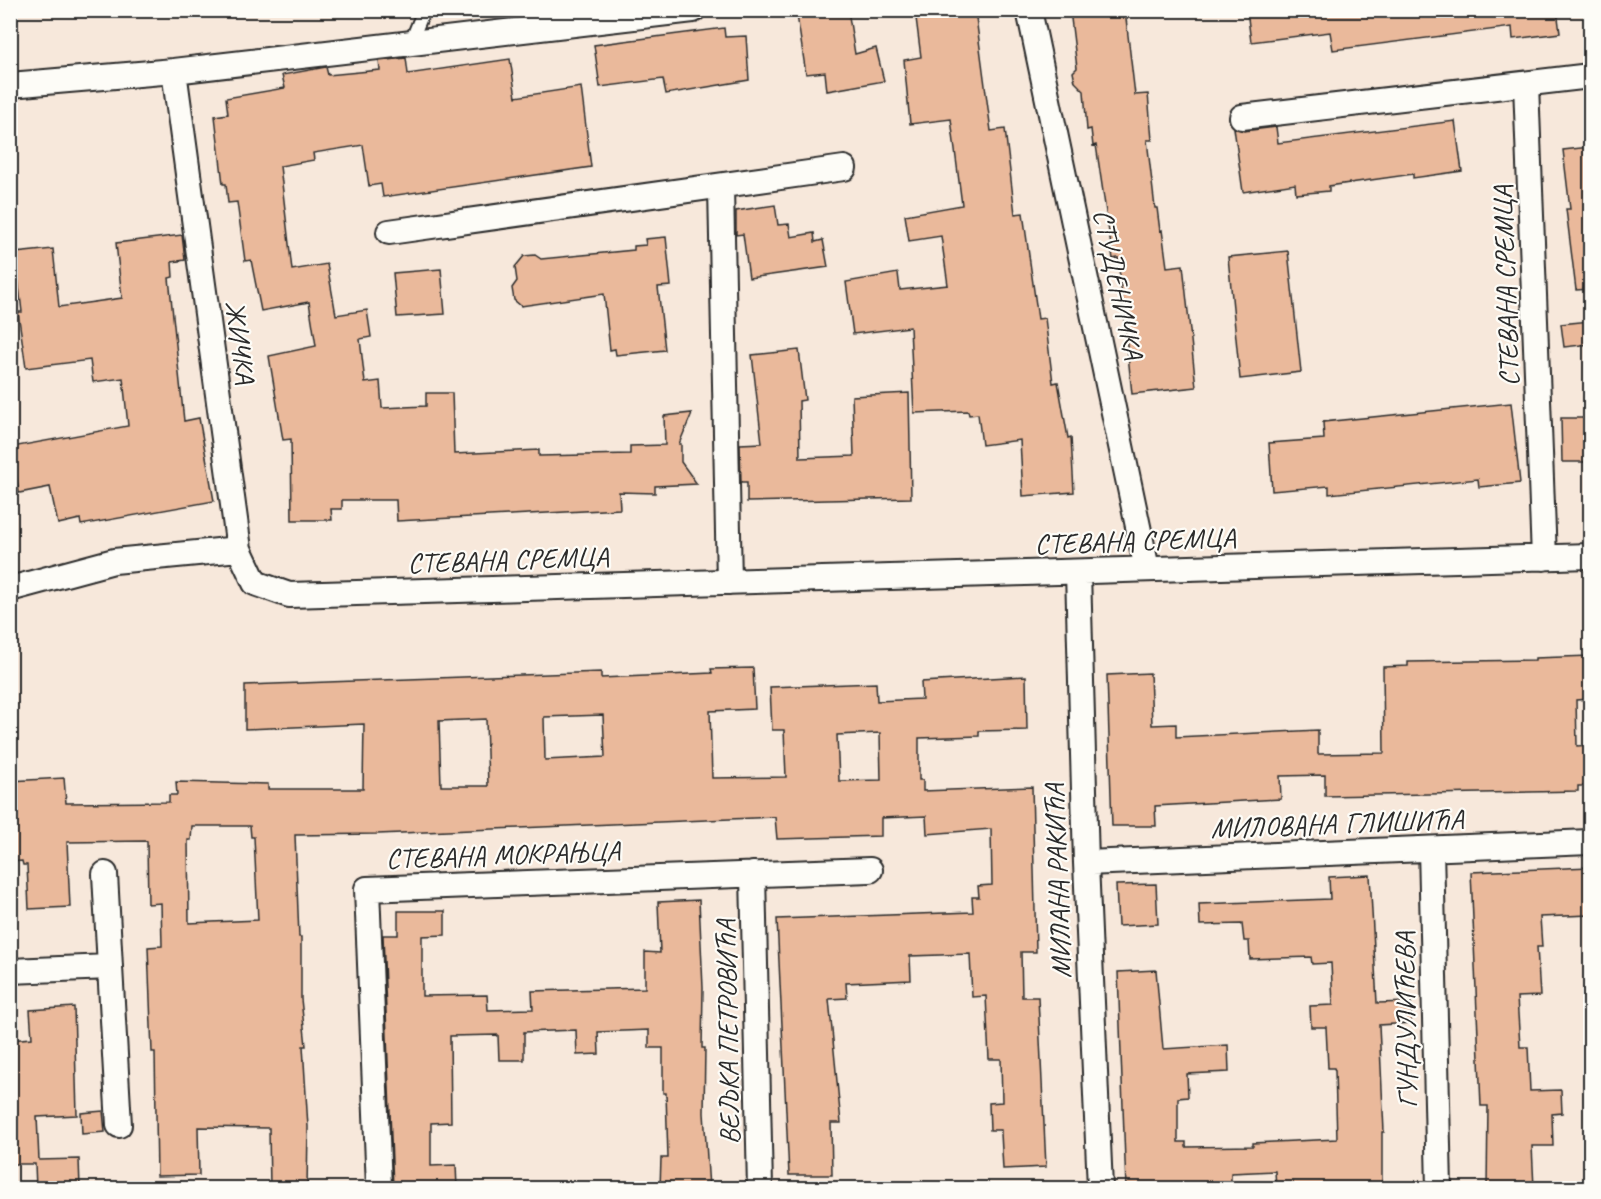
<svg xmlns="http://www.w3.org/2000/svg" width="1601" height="1199" font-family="Caveat,sans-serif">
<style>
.building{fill:#eab99b;stroke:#2b2b2b;stroke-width:1.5;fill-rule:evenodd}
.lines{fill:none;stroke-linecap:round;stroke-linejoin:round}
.lane-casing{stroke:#2b2b2b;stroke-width:16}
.street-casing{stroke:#2b2b2b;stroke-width:28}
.lane{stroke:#fdfcf7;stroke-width:12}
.street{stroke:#fdfcf7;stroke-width:24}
.labels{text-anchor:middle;stroke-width:4.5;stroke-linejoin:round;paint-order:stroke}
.street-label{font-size:28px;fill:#2b2b2b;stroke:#fdfcf7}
</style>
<rect width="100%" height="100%" fill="#f7e8db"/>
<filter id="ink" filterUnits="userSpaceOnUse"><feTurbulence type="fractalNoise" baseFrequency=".0167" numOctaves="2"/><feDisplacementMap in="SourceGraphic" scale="12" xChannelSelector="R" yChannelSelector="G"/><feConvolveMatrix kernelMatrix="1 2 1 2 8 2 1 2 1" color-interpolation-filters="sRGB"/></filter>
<g filter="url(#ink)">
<!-- building -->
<path class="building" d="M829,10H848L855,54L876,48L884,81L827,91L825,72L806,74L797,15Z
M915,10H975L991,131L1005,129L1015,214L1023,213L1038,319L1045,318L1053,383L1058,382L1068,438L1071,437L1074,492L1023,496L1020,440L982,445L978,414L969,415L968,411L914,413L910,327L853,334L846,282L898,273L900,290L948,285L941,236L909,241L905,215L962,205L951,119L910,124L904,60L921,57Z
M1070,10H1125L1135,95L1148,94L1152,140H1147L1155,208H1157L1160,231L1162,230L1167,267L1183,265L1196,387L1132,394L1118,258L1113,259L1096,145L1093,146L1091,129L1087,130L1084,91L1075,82L1073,72L1077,68Z
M1247,10H1557L1560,33L1513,39L1512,27L1333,50L1330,32L1251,42Z
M724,28L725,37L746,36L749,80L666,94L663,79L600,87L594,45Z
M406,58L408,74L510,59L516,97L581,87L591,167L383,197L381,184L369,186L363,145L313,153L314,160L280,166L292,270L327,264L336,315L367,310L371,337L360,339L365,383L380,381L382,408L426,406V393H452L454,454L539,450V456L630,454V446L665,445L664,416L692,413L679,444H681V462L697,484L655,486V493L619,492L620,509L397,521L396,500H342V509H331L332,520H292L291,439L283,440L269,356L316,346L309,302L261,311L251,260L245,261L237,202L228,203L226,184H223L215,116L228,114L226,98L285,88L282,75L326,67L328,75L380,70L379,61Z
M1455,121L1462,171L1413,178V174L1329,186V191L1296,194L1295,184L1243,192L1234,128L1244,131L1276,127L1278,143Z
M1590,147V289L1576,290L1566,209H1570L1563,150Z
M775,205L778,225L789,224L791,237L814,233L815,242L823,240L828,267L749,278L743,234L736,235V211Z
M182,235L185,260L172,262L173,277L169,278L184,421L199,418L214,501L81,525L80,519L58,524L50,487L19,493L12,447L128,426L123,378L93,382L90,360L26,368L18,312H22L15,253L53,249L59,307L122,298L116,243Z
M666,237L671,286L658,287L665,350L616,355L615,349L610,350L604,294L521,306L514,300L512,288L517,281L515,267L524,256L535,255L541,259L634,250V246L646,245L645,239Z
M1288,251L1301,372L1240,379L1228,257Z
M441,269L445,314L397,317L393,273Z
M1590,321V344L1564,347L1561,324Z
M799,350L805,400L799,401L800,458L854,456L852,396L909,393L911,498L747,502V482H741L740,444L762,443L752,355Z
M1511,403L1520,483L1479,487L1478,479L1329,494V486L1272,491L1269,443L1324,439L1323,422Z
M1561,418H1590V462H1562Z
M1590,656V699L1576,700L1577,746L1590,745V786H1578V791L1325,796V775L1280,776L1281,799L1155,806L1156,826H1112L1107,675L1150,673L1152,725L1176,724V737L1318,730V754L1384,753L1383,667L1408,666V662L1535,660V658Z
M753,668L755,709L710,711L712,778L786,777L784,730H772L770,687L876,683L877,701L922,699L921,682L1026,676L1027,730L979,731V736L919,738V780H923V791L1032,787L1036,952H1021L1022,997H1038L1046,1167L1003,1169L1001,1133V1130H990L989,1103L1002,1102L1001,1059H989L986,996L972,997L970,954L910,956L911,980L846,983L847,998L829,999L841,1123H831L832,1175H789L777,919L973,912L972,897H979L978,886L992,885L991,829L927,834L926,816L881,818V836L777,839L775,817L378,834L295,835L299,937H301V999L306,1046H303L308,1127L307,1188H270L269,1128L198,1127L199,1175L157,1176L155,1052H152L148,947L162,946L161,903L148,904L147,841L67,842L70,907L29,909L27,865H23L22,861L10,862V781L64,778L66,803L169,802V795H177L176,782L268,784V789H363L364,724L245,729V685L601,672V678L712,673L711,669ZM603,715L605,757L545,760L544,717ZM486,719L488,786H441L439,721ZM880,733L881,780L839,781L837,735ZM192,826H250L251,837H254L258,920L189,923L188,840H191Z
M1590,867V915L1540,917L1542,947H1537L1540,996L1517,997L1520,1047H1528L1530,1091L1561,1090L1562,1113L1552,1114L1553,1146H1532L1534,1188H1487L1488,1106H1481L1471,872Z
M1370,875L1377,1003L1411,1002V1023L1379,1025L1384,1132H1382V1188H1336V1186L1276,1188L1275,1171L1231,1173V1188H1126L1118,972L1156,970L1163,1049L1228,1045L1229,1072L1187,1074L1188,1097L1178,1098V1142H1186V1147L1253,1146V1143L1337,1139L1335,1071L1334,1068H1328L1326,1027H1311L1310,1006L1333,1005L1331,963L1312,964L1311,957L1250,959L1249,941H1244L1242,924L1200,925L1199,904L1330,899L1329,877Z
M1156,884L1158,924L1118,926L1116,885Z
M699,900L703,988L702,1048H705L704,1113L709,1188H660L661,1158H668L666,1093H663V1048H649V1030L598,1032L599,1054L577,1055L576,1030L524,1032V1060H499L498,1035L450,1036L451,1122L431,1123V1166L456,1165L457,1188H393L383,935H398V911H445V935L422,936V996L487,995L488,1010L533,1009L532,991L645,988V952L660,953L658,902Z
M74,1007L77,1115L37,1117L39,1160L79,1159L80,1188H36L35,1164H11L10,1040L32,1038L30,1010Z
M103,1111L105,1132L82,1134L81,1113Z"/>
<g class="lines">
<defs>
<path id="lane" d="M410,44L424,10"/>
<path id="street" d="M1029,10L1147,569
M174,71L239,549L255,583L289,595L1590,556
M1526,84L1544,558
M10,85L174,71L693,10
M1242,117L1590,76
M721,187L729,582
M389,232L844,168
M1078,572L1086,863L1100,1188
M10,589L114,561L239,549
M1431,849L1439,1188
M1086,863L1590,842
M105,874L110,967
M753,874L760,1188
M10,971L110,967L119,1125
M379,1188L367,889L870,870"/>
</defs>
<!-- lane casing -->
<use href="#lane" class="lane-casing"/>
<!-- street casing -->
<use href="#street" class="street-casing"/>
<!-- lane -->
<use href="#lane" class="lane"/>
<!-- street -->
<use href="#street" class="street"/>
</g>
</g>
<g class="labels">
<!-- street labels -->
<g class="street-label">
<text transform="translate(1119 284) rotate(78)" y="10">СТУДЕНИЧКА</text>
<text transform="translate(1505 286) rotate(-92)" y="10">СТЕВАНА СРЕМЦА</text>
<text transform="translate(241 342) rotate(82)" y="10">ЖИЧКА</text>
<text transform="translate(1135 540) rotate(-2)" y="10">СТЕВАНА СРЕМЦА</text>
<text transform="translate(508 559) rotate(-2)" y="10">СТЕВАНА СРЕМЦА</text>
<text transform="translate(1337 823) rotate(-2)" y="10">МИЛОВАНА ГЛИШИЋА</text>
<text transform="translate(503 854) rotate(-2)" y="10">СТЕВАНА МОКРАЊЦА</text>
<text transform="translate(1057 881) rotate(-92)" y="10">МИЛАНА РАКИЋА</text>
<text transform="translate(1405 1020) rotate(-91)" y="10">ГУНДУЛИЋЕВА</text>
<text transform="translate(727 1032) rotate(-91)" y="10">ВЕЉКА ПЕТРОВИЋА</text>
</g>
</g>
<!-- margin -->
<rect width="1601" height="1199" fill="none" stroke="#fdfcf7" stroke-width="36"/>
<rect x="18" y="18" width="1565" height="1163" fill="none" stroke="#2b2b2b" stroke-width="2" filter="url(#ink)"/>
</svg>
